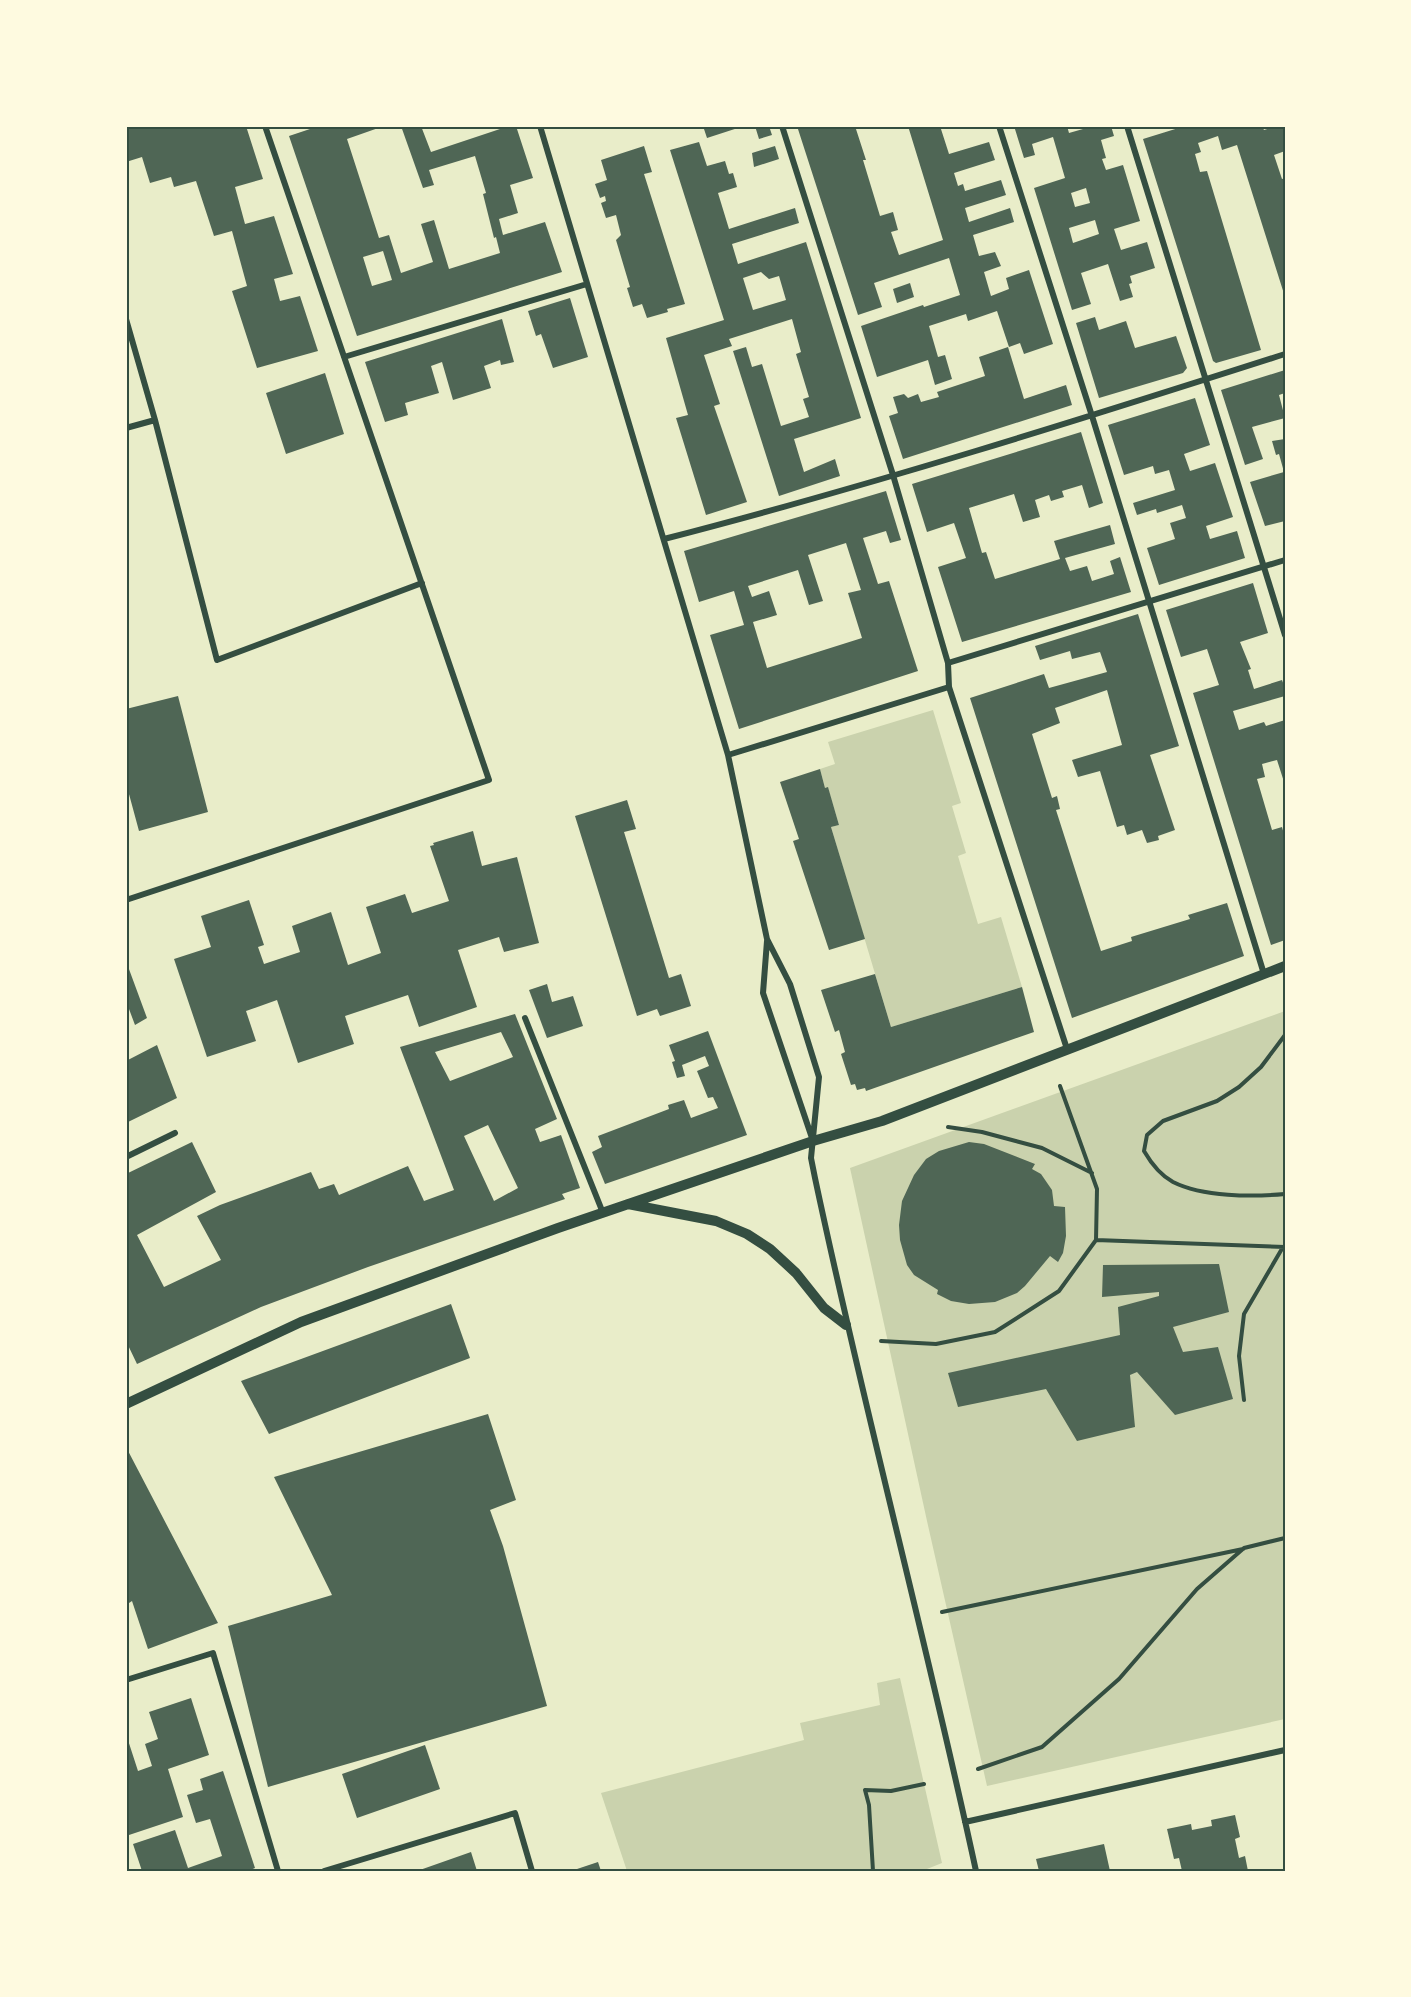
<svg xmlns="http://www.w3.org/2000/svg" width="1411" height="1997" font-family="Commissioner,sans-serif">
<style>
.green{fill:#cad2ad}
.building{fill:#4f6655;fill-rule:evenodd}
.lines{fill:none;stroke-linecap:round;stroke-linejoin:round}
.path{stroke:#344e41;stroke-width:4}
.minor{stroke:#344e41;stroke-width:6}
.tertiary{stroke:#344e41;stroke-width:10}
.neatline{fill:none;stroke:#344e41;stroke-width:2}
</style>
<rect width="100%" height="100%" fill="#e9edc9"/>
<!-- green -->
<path class="green" d="M933,710L961,803L952,806L966,853L958,856L978,924L1001,917L1022,987L891,1027L831,827L839,825L828,788H825L820,769L835,764L828,742Z
M1285,1011V1719L987,1786L927,1521L850,1168Z
M900,1678L942,1863L922,1871H627L601,1793L804,1740L800,1723L880,1705L877,1683Z"/>
<!-- building -->
<path class="building" d="M126,126H246L263,179L235,187L245,224L274,216L293,274L274,279L280,301L300,296L318,351L257,368L232,291L247,286L232,231L214,236L196,181L174,187L171,177L150,183L142,157L126,162Z
M319,126H384L347,139L379,238L389,235L401,273L433,262L421,224L434,220L449,269L500,253L496,237L494,238L483,194L486,193L475,156L429,170L434,185L423,188L401,126H421L431,152L509,126H516L533,178L510,185L518,213L499,219L503,235L545,222L562,272L357,336L289,136ZM383,251L392,280L372,286L363,257Z
M703,126H744L707,138Z
M755,126H769L772,135L759,139Z
M797,126H855L866,160H863L880,216L893,212L898,230L891,232L899,255L943,240L908,126H940L949,154L989,142L995,160L954,173L958,186L963,184L965,191L1001,180L1006,195L965,208L969,222L1010,208L1014,222L973,235L979,256L995,252L1001,266L984,272L991,296L1009,289L1006,278L1029,270L1053,344L1024,354L1020,343L1009,347L997,311L968,321L966,314L929,326L938,357L945,355L952,379L935,385L928,360L877,377L861,326L923,305L924,307L960,295L949,258L874,283L882,307L858,315Z
M1014,126H1067L1069,133L1083,129L1082,126H1111L1114,136L1101,140L1106,158L1102,159L1106,170L1123,165L1140,221L1114,229L1121,250L1147,242L1155,268L1130,276L1132,283L1129,284L1133,297L1120,301L1108,264L1081,273L1091,304L1072,310L1034,188L1065,178L1053,137L1032,144L1035,155L1024,158ZM1086,188L1090,203L1075,207L1071,193ZM1095,220L1099,234L1073,243L1069,228Z
M1185,126H1262L1264,130L1277,126H1285V151L1274,155L1282,179L1285,178V297L1237,145L1222,150L1218,136L1198,143L1201,152L1195,154L1200,172L1207,171L1261,350L1216,363L1213,361L1143,139Z
M699,142L707,166L725,161L729,174L733,173L737,187L718,193L729,229L795,208L799,223L732,244L738,264L806,242L861,418L794,439L804,472L835,459L840,476L779,496L733,351L746,347L752,367L762,364L781,426L809,417L803,399L809,397L796,354L801,352L792,319L729,339L732,346L704,355L720,404L714,406L747,502L706,515L676,418L688,415L666,338L724,320L670,150ZM761,272L769,279L779,276L786,300L753,310L743,278Z
M644,146L652,172L644,174L685,304L667,309L668,312L647,318L642,304L633,307L627,288L630,287L616,240L621,235L616,215L606,218L601,203L606,201L605,196L600,198L595,184L607,180L601,160Z
M775,146L779,159L754,167L752,153Z
M910,283L914,297L897,303L893,289Z
M570,298L588,357L553,368L541,334L536,336L528,311Z
M1095,317L1099,330L1126,321L1135,348L1176,336L1187,368L1183,373L1099,398L1076,323Z
M502,319L514,362L501,365L500,360L484,366L491,388L453,400L442,362L431,366L439,393L405,403L408,415L385,422L365,362Z
M1008,347L1024,399L1066,385L1072,405L903,459L889,416L898,413L893,397L904,394L908,398L918,394L921,402L939,397L937,392L985,376L979,357Z
M1285,370V393L1279,395L1285,418L1252,427L1263,459L1245,465L1221,390Z
M325,373L344,434L286,454L266,393Z
M1195,398L1210,445L1184,454L1190,471L1215,463L1233,517L1206,526L1210,539L1237,531L1245,558L1159,585L1147,548L1175,539L1170,523L1186,518L1182,505L1157,513L1156,509L1137,515L1133,503L1175,490L1169,470L1155,474L1153,466L1124,475L1108,425Z
M1081,432L1103,503L1089,508L1082,485L1062,491L1064,497L1051,501L1049,495L1035,500L1040,517L1023,522L1014,494L969,508L982,553L986,552L995,579L1060,559L1054,541L1110,525L1115,544L1065,558L1070,571L1087,566L1092,581L1114,574L1110,561L1120,557L1131,592L962,642L938,567L966,558L954,523L927,532L912,484Z
M1285,439V521L1265,526L1250,482L1284,472L1279,454L1276,455L1272,441Z
M886,491L901,540L890,543L886,531L863,538L878,584L889,581L918,671L739,729L710,635L744,625L734,591L699,602L684,551ZM846,543L861,590L848,593L862,638L767,668L753,622L777,615L769,591L752,597L748,586L798,570L809,605L823,601L808,555Z
M1253,583L1268,633L1240,642L1251,669L1248,670L1254,689L1282,680L1285,688V696L1233,711L1239,730L1264,722L1266,726L1285,720V785L1277,760L1262,764L1265,777L1257,779L1272,830L1282,827L1285,838V940L1271,945L1193,693L1219,685L1207,649L1181,657L1166,610Z
M1138,614L1179,746L1150,755L1175,830L1158,836L1159,840L1147,843L1142,830L1127,835L1124,825L1117,827L1100,771L1078,777L1072,760L1122,745L1107,690L1055,708L1060,723L1032,734L1052,798L1057,796L1060,809L1056,810L1101,951L1132,941L1131,937L1190,919L1188,915L1227,903L1244,956L1072,1018L970,698L1044,674L1049,688L1107,672L1100,652L1072,659L1070,651L1040,660L1035,646Z
M178,696L208,812L139,831L126,783V709Z
M820,769L825,788L828,787L839,825L831,827L865,939L829,950L793,841L799,839L780,782Z
M627,800L636,829L624,832L669,978L681,974L691,1006L660,1016L657,1009L637,1016L575,816Z
M473,831L482,866L517,857L539,943L504,952L499,937L458,950L477,1007L419,1027L408,995L345,1016L354,1044L298,1063L277,1000L246,1011L256,1041L207,1057L174,959L211,947L201,916L249,900L264,945L258,947L264,964L300,952L292,926L331,912L348,965L381,953L366,907L405,894L412,913L449,901L430,846L434,845L433,843Z
M126,961L147,1018L135,1025L126,1001Z
M875,974L891,1027L1022,987L1034,1032L866,1091L865,1088L857,1090L855,1084L851,1085L841,1054L845,1052L839,1030L835,1032L821,990Z
M547,984L552,1002L573,996L583,1026L547,1038L529,990Z
M515,1014L557,1119L535,1129L540,1142L561,1135L580,1188L562,1194L565,1199L368,1267L261,1307L137,1364L126,1341V1174L192,1142L216,1192L137,1235L164,1287L221,1260L197,1216L220,1205L311,1172L319,1189L334,1184L339,1195L408,1166L424,1201L454,1190L400,1047ZM501,1032L513,1057L450,1081L435,1052ZM488,1125L518,1188L494,1201L464,1136Z
M708,1031L747,1135L605,1184L592,1152L602,1147L598,1136L669,1109L668,1105L684,1100L691,1118L718,1108L713,1097L708,1098L697,1071L709,1066L705,1056L682,1065L685,1076L677,1078L672,1062L675,1061L669,1045Z
M157,1045L177,1098L126,1123V1061Z
M969,1142L984,1144L1035,1164L1032,1169L1041,1174L1052,1190L1054,1206L1065,1207L1066,1236L1063,1253L1058,1262L1050,1256L1025,1286L1017,1293L995,1302L969,1304L951,1301L937,1294L938,1290L914,1275L907,1265L900,1240L899,1225L902,1201L914,1175L926,1159L939,1151Z
M1219,1264L1229,1312L1173,1327L1183,1352L1218,1347L1233,1399L1175,1415L1137,1372L1130,1375L1135,1427L1077,1441L1046,1389L958,1407L948,1373L1120,1335L1118,1307L1159,1296V1292L1102,1297L1103,1265Z
M451,1304L470,1358L269,1434L241,1381Z
M488,1414L516,1500L490,1510L503,1546L547,1706L268,1787L228,1626L332,1595L274,1477Z
M126,1447L218,1623L148,1649L132,1601L126,1605Z
M191,1698L209,1755L168,1769L183,1817L126,1836V1734L138,1771L152,1766L145,1744L158,1739L149,1712Z
M425,1745L440,1789L357,1818L342,1774Z
M223,1771L255,1868L248,1871H142L133,1844L175,1830L188,1868L222,1856L210,1819L196,1823L187,1795L203,1790L200,1779Z
M1235,1815L1240,1837L1235,1839L1239,1858L1245,1856L1248,1871H1182L1179,1858L1174,1859L1167,1829L1191,1824L1192,1830L1212,1826L1211,1820Z
M1104,1844L1110,1871H1039L1036,1859Z
M471,1852L477,1871H417Z
M598,1862L601,1871H571Z"/>
<g class="lines">
<!-- path -->
<path class="path" d="M1285,1035L1261,1067L1239,1087L1217,1101L1163,1121L1147,1135L1144,1151C1151,1163 1160,1175 1173,1182C1203,1197 1252,1197 1285,1194
M1060,1086L1097,1189L1096,1240
M948,1127L982,1132L1042,1148L1092,1173
M881,1341L936,1344L995,1332L1059,1291L1096,1240L1285,1247
M1244,1400L1239,1356L1244,1314L1283,1247
M942,1612L1243,1549
M978,1769L1042,1747L1119,1679L1197,1589L1244,1548L1285,1538
M873,1871L869,1805L865,1790L891,1791L924,1784"/>
<!-- minor -->
<path class="minor" d="M540,126L728,755L767,939L790,984L819,1077L811,1158L815,1178C864,1410 926,1639 976,1871
M782,126L893,475L948,663L949,687L1067,1049
M999,126L1092,416L1264,974
M1127,126L1285,635
M126,319L155,420L217,660L422,583
M344,357L587,284
M126,428L155,420
M664,539C873,485 1079,420 1285,354
M948,663L1285,560
M728,755L949,687
M126,900L489,780L265,126
M767,941L763,993L812,1138
M525,1018L603,1213
M126,1157L175,1133
M126,1680L213,1653L278,1871
M965,1822L1285,1750
M324,1871L515,1813L532,1871"/>
<!-- tertiary -->
<path class="tertiary" d="M628,1204L716,1221L747,1234L770,1249L796,1273L824,1308L846,1325
M126,1404L301,1322L558,1228L813,1141L882,1121L1285,966"/>
</g>
<!-- border -->
<rect width="1411" height="1997" fill="none" stroke="#fefae0" stroke-width="255"/>
<rect x="128" y="128" width="1156" height="1742" class="neatline"/>
</svg>
